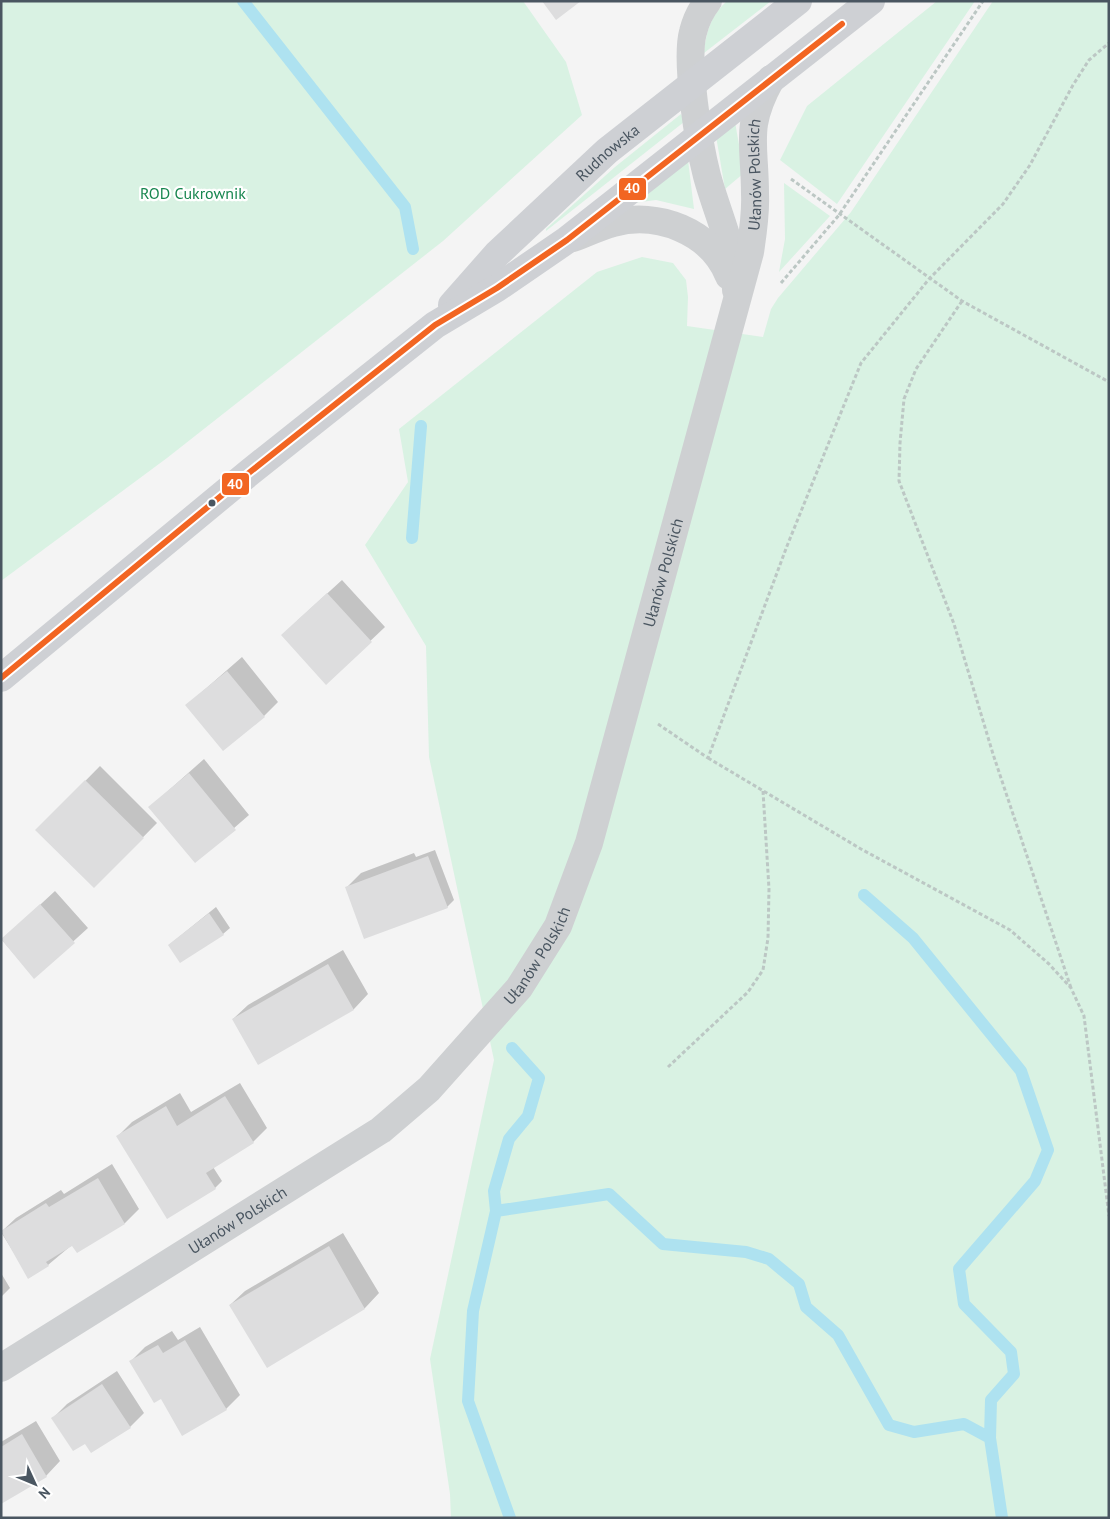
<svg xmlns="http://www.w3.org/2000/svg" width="1110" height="1519" font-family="'PT Sans',sans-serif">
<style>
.green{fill:#d9f2e3}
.shadow{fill:#0003}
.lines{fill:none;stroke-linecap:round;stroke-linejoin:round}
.stream{stroke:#aee2f0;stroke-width:12}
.building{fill:#ddddde}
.path{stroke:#bcc7c4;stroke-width:3;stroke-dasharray:4 2.5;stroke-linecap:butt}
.minor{stroke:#ced0d2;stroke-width:28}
.secondary{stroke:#ced0d4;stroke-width:28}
.bus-1-casing{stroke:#fff;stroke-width:10}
.bus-1{stroke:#f26522;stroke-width:6}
.bus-dot{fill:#4a5661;stroke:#fff;stroke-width:2}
.labels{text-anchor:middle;stroke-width:4.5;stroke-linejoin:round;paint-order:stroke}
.street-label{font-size:16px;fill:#4a5661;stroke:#fff}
.park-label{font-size:16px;fill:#17864f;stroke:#fff}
.line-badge{stroke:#fff;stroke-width:2}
.badge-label{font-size:14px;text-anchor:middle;font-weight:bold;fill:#fff}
</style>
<rect width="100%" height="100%" fill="#f4f4f4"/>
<!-- green -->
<path class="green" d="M1,1H523L566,62L582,115L443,241L167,458L1,581Z
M727,1H771L704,53C706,32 711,15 727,1Z
M937,1H975L837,204L780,160L807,106Z
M993,1H1109V1518H451L450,1494L430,1359L494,1060L429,757L426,646L365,545L408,482L399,429L597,272L642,257L673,263L686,280L688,297L687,326L763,337L771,309L778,298L851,212Z
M681,114L684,122L546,231V229L615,167Z
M735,122L744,173L725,189L716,136Z
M688,160L694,209L656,200L633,203Z
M784,183L830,216L779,272L785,239Z"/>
<!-- shadow -->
<path class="shadow" d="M342,580L385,627L326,683L297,621Z
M242,657L278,702L264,716L187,705Z
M204,759L249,815L195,862L150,807Z
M100,766L157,823L94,887L37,830Z
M435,850L454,900L447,907L347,887L361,873L414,853L416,857Z
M55,891L88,928L34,977L2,940Z
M216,907L230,928L223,934L169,945Z
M343,950L368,994L354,1009L258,1063L233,1019L248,1005Z
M240,1083L267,1128L253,1142L213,1167L222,1181L215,1188L118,1136L132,1122L180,1093L191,1112Z
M112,1164L139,1209L125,1223L77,1251L73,1244L48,1265L29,1277L1,1232L16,1218L61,1190L64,1194Z
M343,1233L379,1293L365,1308L267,1366L230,1305L245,1291Z
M1,1273L10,1288L1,1297Z
M200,1327L240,1395L226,1409L161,1398L131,1361L145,1347L172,1331L178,1340Z
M117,1371L144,1413L130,1427L85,1442L53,1418L67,1404Z
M36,1421L60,1461L46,1476L1,1502V1442Z"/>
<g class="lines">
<!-- stream -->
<path class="stream" d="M243,1L405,207L413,249
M412,538L421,426
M864,895L913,938L1021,1071L1048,1150L1035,1181L959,1269L964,1304L1011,1352L1014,1374L991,1400L990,1438
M496,1211L609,1194L663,1244L746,1252L769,1259L799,1284L806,1307L838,1335L889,1425L914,1432L964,1424L990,1438L1002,1518
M510,1518L468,1401L473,1311L496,1211L494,1191L509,1139L528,1116L539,1078L512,1048"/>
</g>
<!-- building -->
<path class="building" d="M542,1H581L556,20Z
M327,593L372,642L326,685L281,635Z
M227,671L265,717L223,751L185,705Z
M189,773L236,830L195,863L148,807Z
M85,780L144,838L94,888L35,830Z
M428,856L448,908L364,939L345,887Z
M40,904L75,943L34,979L1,939Z
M209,913L224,935L180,963L168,945Z
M328,964L354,1010L258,1065L232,1019Z
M225,1096L254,1143L206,1173L216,1189L167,1219L116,1136L166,1106L177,1126Z
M98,1178L125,1224L77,1253L72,1246L46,1262L49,1266L28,1279L1,1231L46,1203L49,1207Z
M329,1246L365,1309L267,1368L229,1305Z
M185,1340L227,1410L182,1436L161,1399L154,1403L129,1361L158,1345L163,1353Z
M102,1384L131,1428L91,1453L85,1444L73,1451L51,1418Z
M22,1434L47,1477L1,1504V1447Z"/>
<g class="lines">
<!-- path -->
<path class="path" d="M791,179L962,301L1109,382
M781,283L839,215L983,1
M962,301L916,369L904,399L900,443L899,481L954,624L993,754L1071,988
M658,724L708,758L787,546L861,363L929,279L1003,204L1030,165L1073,85L1089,60L1109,43
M708,758L861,849L1010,930L1049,964L1071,988L1084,1016L1109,1216
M668,1067L748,992L763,970L768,938L769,889L763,791"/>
<!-- minor -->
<g class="minor">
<path d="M708,1C701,10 696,20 693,32C685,61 699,145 707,176C717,213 736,252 736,290"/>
<path d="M573,238C586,233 599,227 613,223C657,211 711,231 729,276"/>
<path id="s1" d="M1,1368L381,1130L429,1089L519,988L558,926L589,843L750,252C753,232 756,214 755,194C755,143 744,128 771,79"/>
</g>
<!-- secondary -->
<g class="secondary">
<path id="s2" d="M452,305L497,254L607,151L798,1"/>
<path d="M1,678L250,472L435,325L497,288L567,240L871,1"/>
</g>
<defs>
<path id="bus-1" d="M1,678L250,472L435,325L497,288L567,240L842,24"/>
</defs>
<!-- bus-1 casing -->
<use href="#bus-1" class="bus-1-casing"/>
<!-- bus-1 -->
<use href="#bus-1" class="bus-1"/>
</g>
<!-- markers -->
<circle class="bus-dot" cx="212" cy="503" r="4.5"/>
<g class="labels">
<!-- street labels -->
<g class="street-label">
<text dy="6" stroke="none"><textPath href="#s2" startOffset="218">Rudnowska</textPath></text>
<text dy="6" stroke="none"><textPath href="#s1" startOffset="1499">Ułanów Polskich</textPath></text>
<text dy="6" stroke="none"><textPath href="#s1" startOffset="1089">Ułanów Polskich</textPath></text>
<text dy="6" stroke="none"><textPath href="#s1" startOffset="684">Ułanów Polskich</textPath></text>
<text dy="6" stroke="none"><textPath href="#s1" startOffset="279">Ułanów Polskich</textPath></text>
</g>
<!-- park labels -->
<g class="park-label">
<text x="193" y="199">ROD Cukrownik</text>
</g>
</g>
<g class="line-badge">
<rect x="618" y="177" width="29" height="24" rx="5" fill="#f26522"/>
<rect x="221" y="472" width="29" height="24" rx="5" fill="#f26522"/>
</g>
<g class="badge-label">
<text x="632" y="193">40</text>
<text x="235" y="489">40</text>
</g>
<!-- border -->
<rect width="1110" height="1519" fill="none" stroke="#4a5661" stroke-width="5"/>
<!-- north arrow -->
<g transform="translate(35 1484) rotate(134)" stroke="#ffffff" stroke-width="4" paint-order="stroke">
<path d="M0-4L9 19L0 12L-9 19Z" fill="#4a5661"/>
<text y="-8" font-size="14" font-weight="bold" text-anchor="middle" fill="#4a5661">N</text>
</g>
</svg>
